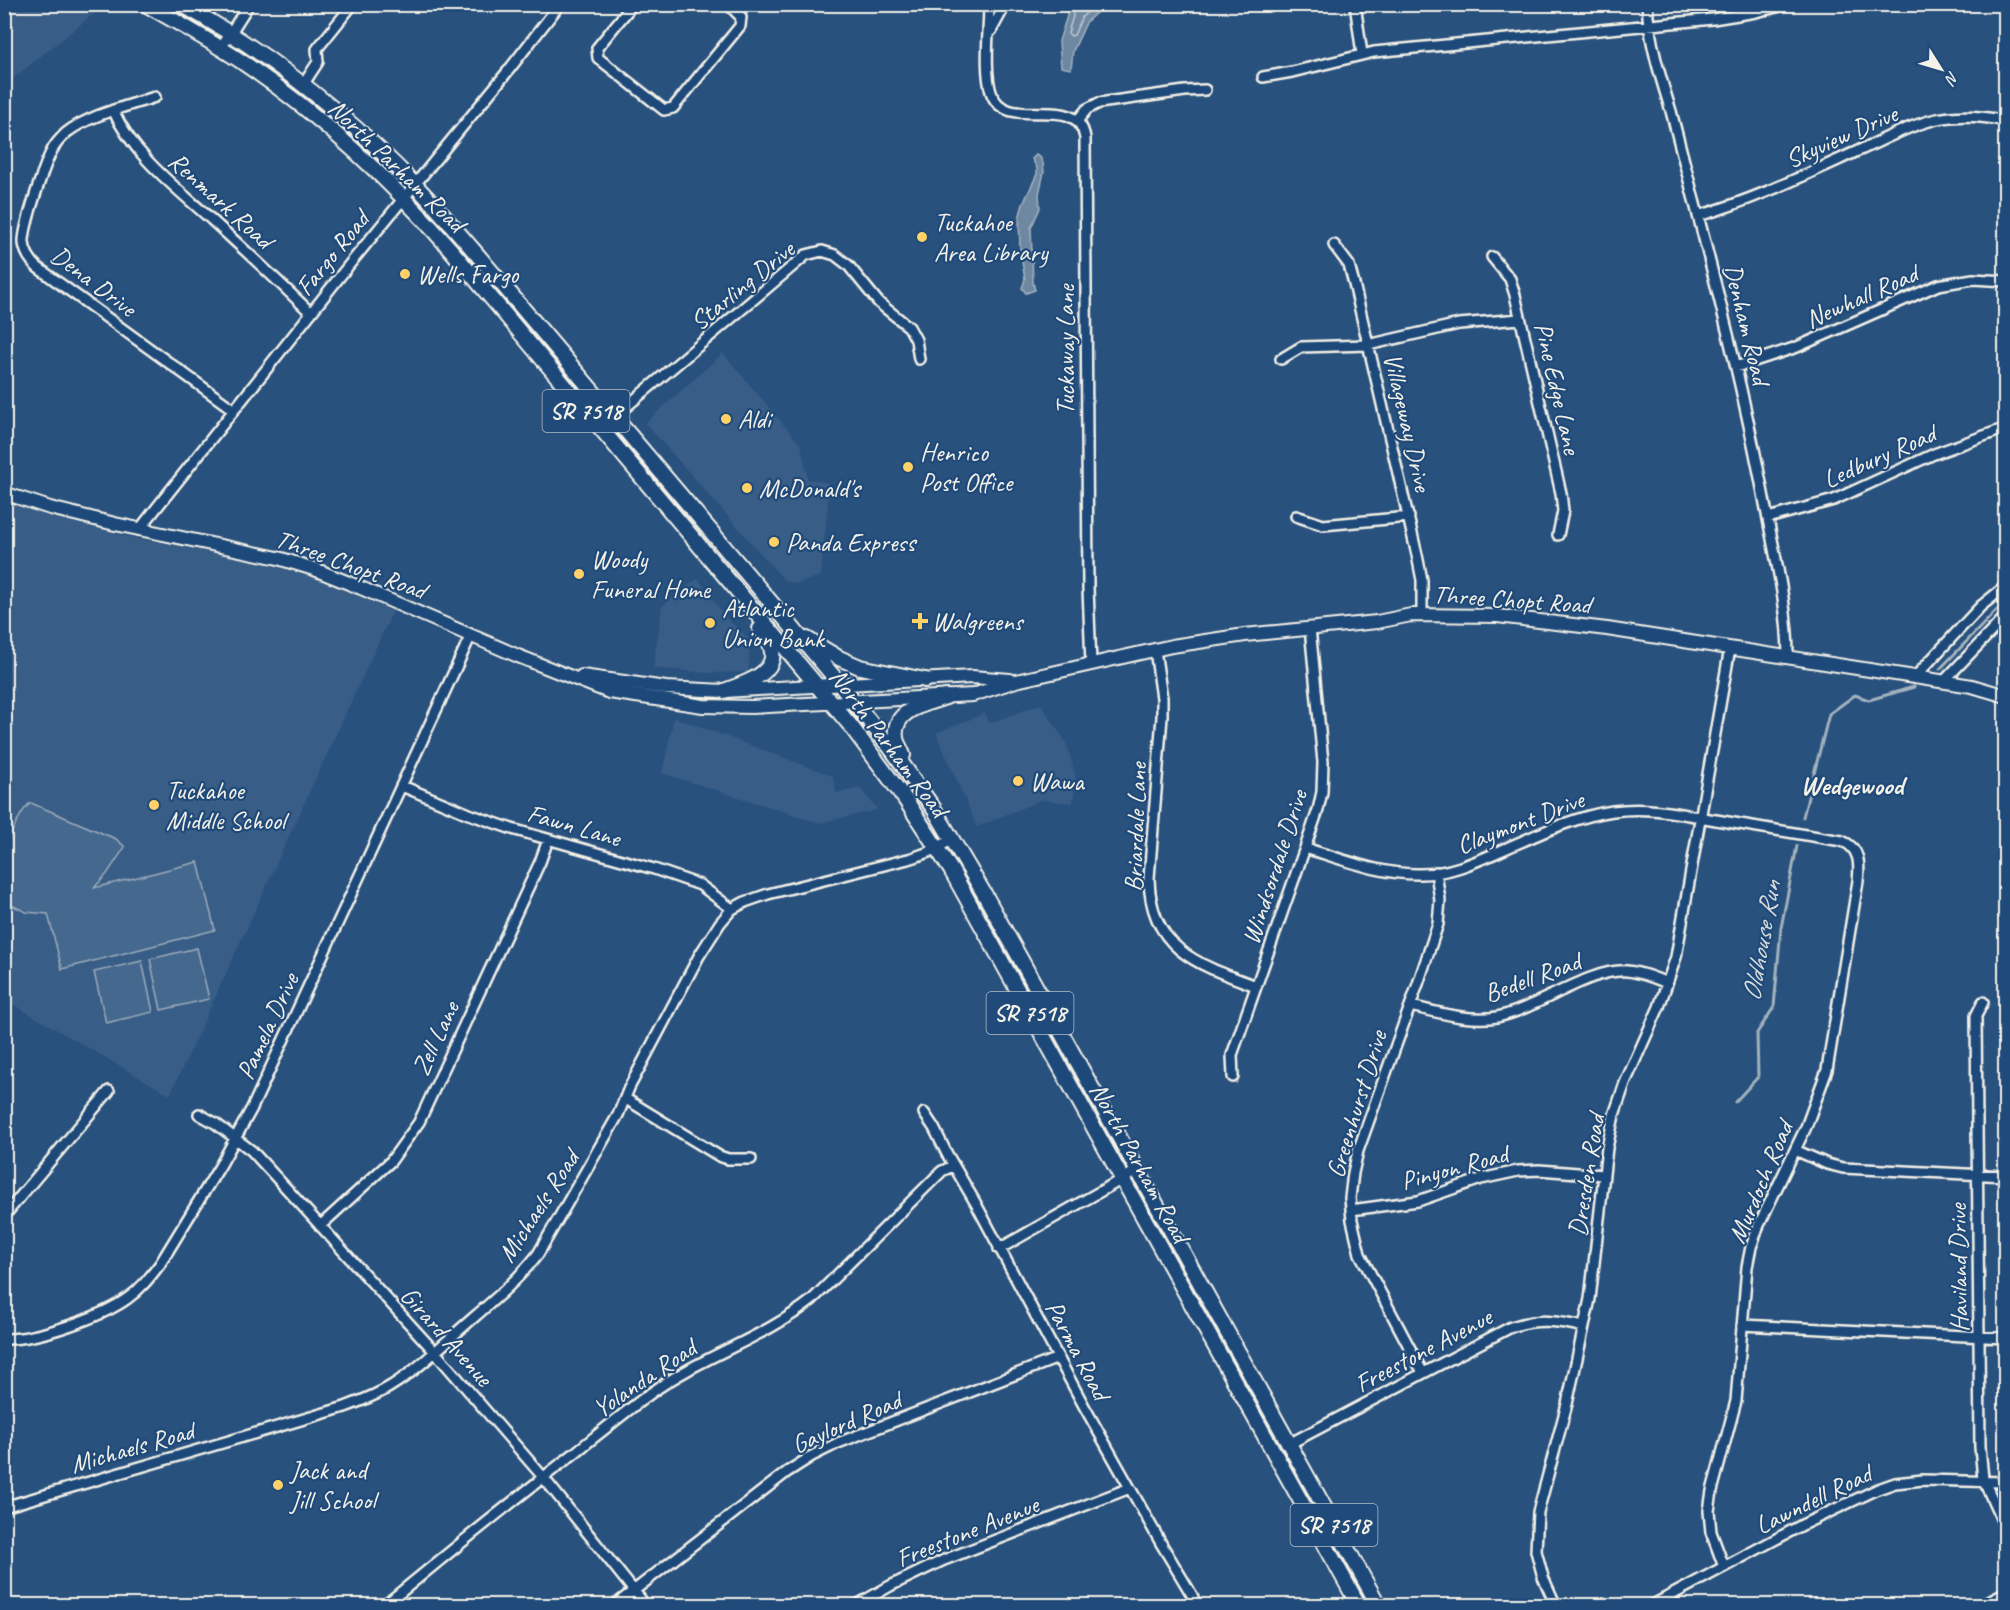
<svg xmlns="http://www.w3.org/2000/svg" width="2010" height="1610" font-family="Caveat,sans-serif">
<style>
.built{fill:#375d86}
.green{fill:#45688e;stroke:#9cacbb;stroke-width:1.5}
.water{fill:#6e88a2;stroke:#a4b2be;stroke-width:1.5}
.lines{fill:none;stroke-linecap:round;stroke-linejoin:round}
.shore{stroke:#bec7cc;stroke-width:1.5}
.stream{stroke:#a4b2be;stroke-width:3}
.minor-casing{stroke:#f4f1e8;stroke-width:14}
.major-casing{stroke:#f4f1e8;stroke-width:16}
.highway-casing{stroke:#f4f1e8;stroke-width:18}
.minor{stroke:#1f4a7a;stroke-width:9}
.major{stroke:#1f4a7a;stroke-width:12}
.highway{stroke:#1f4a7a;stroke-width:14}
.poi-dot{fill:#ffd166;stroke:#1f4a7a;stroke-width:2}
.labels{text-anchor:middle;stroke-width:4.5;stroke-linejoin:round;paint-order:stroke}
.shield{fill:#1f4a7a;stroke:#b4bfc7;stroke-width:1.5}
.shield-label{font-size:24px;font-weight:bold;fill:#f4f1e8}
.street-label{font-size:26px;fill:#f4f1e8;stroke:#1f4a7a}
.poi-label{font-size:26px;fill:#f4f1e8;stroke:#1f4a7a;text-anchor:start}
.neighbourhood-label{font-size:27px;font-weight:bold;fill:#f4f1e8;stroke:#1f4a7a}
.water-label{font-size:27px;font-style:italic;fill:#d9dcda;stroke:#1f4a7a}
</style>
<rect width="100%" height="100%" fill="#28517e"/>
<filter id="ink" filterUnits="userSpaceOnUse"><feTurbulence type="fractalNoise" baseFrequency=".0167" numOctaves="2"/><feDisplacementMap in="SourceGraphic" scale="12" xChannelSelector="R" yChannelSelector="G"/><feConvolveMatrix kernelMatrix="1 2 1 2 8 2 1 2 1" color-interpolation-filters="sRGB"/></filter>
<g filter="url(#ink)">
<!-- built -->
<path class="built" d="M5,4H105V5L5,85Z
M723,353L801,445L808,479L830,483L821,576L796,584L784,580L645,423Z
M5,493L120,535L248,559L310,576L393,611L170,1095L5,1000Z
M698,578L727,619L751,640L748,672L706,673L653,668L662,606Z
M1041,704L1066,742L1076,777L1073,803L1041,800L977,827L936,733L985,713L989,723Z
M674,717L833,776L836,793L860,788L878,810L819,823L662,773Z"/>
<!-- green -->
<path class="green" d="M31,803L116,839L125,847L107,874L94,888L198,862L215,930L62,969L48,914L26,912L5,902C4,886 2,869 4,853C6,843 22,807 31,803Z
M197,948L209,999L161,1010L150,959Z
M142,961L153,1012L106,1023L94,972Z"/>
<!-- water -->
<path class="water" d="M1066,5H1105L1087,21L1073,51L1071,69L1061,67L1059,41L1067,16Z
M1036,155L1040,157L1043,163L1044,172L1039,194L1040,208L1031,228L1033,282L1035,290L1026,293L1022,288L1025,279L1020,250L1019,218L1023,204L1037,174V168L1032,159Z"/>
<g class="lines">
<!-- shore -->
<path class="shore" d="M1072,4L1073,16L1068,33L1071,36L1074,35L1082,17L1096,4"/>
<!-- stream -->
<path class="stream" d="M1940,669L1996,611L2006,604
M1803,817L1829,714L1855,695L1869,700L1914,687
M1735,1102L1758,1077L1757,1033L1774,1007L1781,928L1797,846"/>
<defs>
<path id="minor" d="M633,4L597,48L598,58L664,110L673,108L740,26L741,17L728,4
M989,4C989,29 984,70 991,92C1005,136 1077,88 1085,138L1088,588L1091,664
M1355,4L1362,54
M1647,4C1649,41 1660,76 1671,111C1705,243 1741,375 1766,509C1775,557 1788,607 1788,657
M991,31L1002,11L1003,4
M221,48L249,4
M1263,77L1292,72L1374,52L1713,19L1756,12L1789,4
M303,85L318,62L317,49L353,4
M155,97C128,106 89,115 66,133C62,137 57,142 54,147C45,161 23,228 24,243C25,253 30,260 37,267L234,410
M113,110C135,158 176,187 214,222C247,252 279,282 311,313
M1077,121L1087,109L1099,103L1185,91L1205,90
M1698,216C1754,200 1807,174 1860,150C1885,139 1910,125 1937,119C1960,114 1983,116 2006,121
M1334,245L1349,265L1355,288L1417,555L1422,580V615
M1492,257L1510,279L1515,295L1561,493L1563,511L1558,535
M1281,359L1301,347L1368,345L1459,324L1520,319
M1736,367L1797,347L1938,285L1973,279L2006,281
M601,428L806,255L822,251L835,255L848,265L879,303L909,327L916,340L919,359
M1296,516L1323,525L1409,517
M1768,518L1834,500L1934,454L2006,428
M139,530L349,265L508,71L560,4
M1155,650L1162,698V717L1149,878C1150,950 1199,965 1256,986
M1915,677L1981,606L2006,586
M1943,682L2006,616
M402,786L469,814L512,829L654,869L700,885L732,909
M1305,848C1342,859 1381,875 1420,874C1448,874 1473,863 1498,852C1535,836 1572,817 1613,811C1648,806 1682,814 1716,820C1758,827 1800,834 1842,841C1860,848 1860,864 1858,881L1827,1070L1806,1127L1759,1225L1751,1247L1747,1267L1736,1401L1712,1491L1709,1511L1711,1532L1724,1567
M1983,1002L1976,1016L1980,1447L1983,1479L2006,1529
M1410,1006C1438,1012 1468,1022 1497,1017C1537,1009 1590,968 1627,971C1641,972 1655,978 1667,983
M1233,1077L1232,1055L1305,848L1318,810L1322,792L1323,762L1310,628
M626,1099L719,1156L728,1159H751
M924,1113L934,1128L947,1154L975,1202L1084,1406L1162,1545L1192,1595L1196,1606
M199,1114L215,1123L252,1151L286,1188L435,1352L543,1477L646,1606
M1795,1150L1827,1164L1843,1168L2006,1176
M1351,1210L1418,1201L1481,1179L1518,1171L1539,1170L1604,1175
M4,1216L109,1091
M320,1226L391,1161L419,1122L540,862L548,840
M999,1249L1138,1170
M1742,1325L2006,1338
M4,1339C36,1340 102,1317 128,1298C141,1289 150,1277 160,1264L220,1166L252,1108L471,635
M1423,1373L1360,1254L1352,1220L1350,1198L1353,1173L1358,1151L1418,984L1438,924L1440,900L1436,872
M1289,1444L1511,1327C1537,1318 1558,1321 1584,1327
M4,1507L345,1407C361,1401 377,1395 391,1386C414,1372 435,1352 455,1334C484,1308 514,1285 538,1254L618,1115L629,1088L699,956L720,923L732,909L745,902L768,894L912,858L929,852L953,839
M384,1606C447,1554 511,1502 576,1452C601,1432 625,1412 651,1393C702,1356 763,1339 812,1300L942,1171L953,1166
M614,1606L787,1472L812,1456L838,1443L1058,1358
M855,1606L890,1586L944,1560L1130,1488
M1556,1606L1543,1577L1536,1551L1538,1512L1567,1404L1590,1299L1607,1148L1614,1115L1625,1083L1659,1007L1676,957L1730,648
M1651,1606L1804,1524L1878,1489L1895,1483L1923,1480L2006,1482
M1979,1606L2006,1592"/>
<path id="major" d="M4,493L50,508L115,524L278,558L314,569L361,588L518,656L609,692L703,706L752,707L973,695L1016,681L1172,646L1245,635L1377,622L1411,615L1497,616L1607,629L1972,686L2006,696
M582,676L666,688L724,691L972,677L1010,680"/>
<path id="highway" d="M145,4C180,24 215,43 248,66C324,118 391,181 451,250L850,725L905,799L951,870L1359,1606
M181,4C268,53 348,115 417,187C437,208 456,230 475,252L840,684L893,751L934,809L985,895L1379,1606
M807,639L839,658L860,667L925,680
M724,691C755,680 792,667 760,629
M903,755C901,749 897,744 896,738C892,709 926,704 946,697"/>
</defs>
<!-- minor casing -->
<use href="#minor" class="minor-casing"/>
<!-- major casing -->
<use href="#major" class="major-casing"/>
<!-- highway casing -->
<use href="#highway" class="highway-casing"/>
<!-- minor -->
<use href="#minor" class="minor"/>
<!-- major -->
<use href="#major" class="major"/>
<!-- highway -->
<use href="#highway" class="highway"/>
</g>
</g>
<!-- markers -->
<g class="poi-dot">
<circle cx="922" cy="237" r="6"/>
<circle cx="405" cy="274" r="6"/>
<circle cx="726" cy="419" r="6"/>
<circle cx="908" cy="467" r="6"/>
<circle cx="747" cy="488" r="6"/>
<circle cx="774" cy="542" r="6"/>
<circle cx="579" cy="574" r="6"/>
<path d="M917 612h6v6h6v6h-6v6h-6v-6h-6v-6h6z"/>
<circle cx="710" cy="623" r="6"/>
<circle cx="1018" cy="781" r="6"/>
<circle cx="154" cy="805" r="6"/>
<circle cx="278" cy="1485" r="6"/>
</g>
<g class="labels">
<!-- shield labels -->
<g class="shield">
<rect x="542.5" y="390" width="87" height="42" rx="4.5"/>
<rect x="986.5" y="992" width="87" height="42" rx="4.5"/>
<rect x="1290.5" y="1504" width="87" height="42" rx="4.5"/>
</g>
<g class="shield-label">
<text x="586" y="419">SR 7518</text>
<text x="1030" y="1021">SR 7518</text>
<text x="1334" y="1533">SR 7518</text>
</g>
<!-- street labels -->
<g class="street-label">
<text transform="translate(1841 136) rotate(-24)" y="9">Skyview Drive</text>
<text transform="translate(397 165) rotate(44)" y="9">North Parham Road</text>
<text transform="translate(221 200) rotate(42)" y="9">Renmark Road</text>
<text transform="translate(332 253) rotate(-51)" y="9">Fargo Road</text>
<text transform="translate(94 281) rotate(37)" y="9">Dena Drive</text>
<text transform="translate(742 285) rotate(-39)" y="9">Starling Drive</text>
<text transform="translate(1861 296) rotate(-24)" y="9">Newhall Road</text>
<text transform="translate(1747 324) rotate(76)" y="9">Denham Road</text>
<text transform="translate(1065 350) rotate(-90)" y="9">Tuckaway Lane</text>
<text transform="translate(1558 388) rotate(77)" y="9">Pine Edge Lane</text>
<text transform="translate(1408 422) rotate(77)" y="9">Villageway Drive</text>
<text transform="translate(1879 456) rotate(-24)" y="9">Ledbury Road</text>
<text transform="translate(351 564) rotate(20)" y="9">Three Chopt Road</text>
<text transform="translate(1512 599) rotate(4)" y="9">Three Chopt Road</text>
<text transform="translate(889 742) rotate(53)" y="9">North Parham Road</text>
<text transform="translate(1520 822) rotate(-21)" y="9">Claymont Drive</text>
<text transform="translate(574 825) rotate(16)" y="9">Fawn Lane</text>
<text transform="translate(1135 827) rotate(-88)" y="9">Briardale Lane</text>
<text transform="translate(1274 867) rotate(-72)" y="9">Windsordale Drive</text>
<text transform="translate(1532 977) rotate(-20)" y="9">Bedell Road</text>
<text transform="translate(267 1026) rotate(-65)" y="9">Pamela Drive</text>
<text transform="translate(435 1038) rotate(-65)" y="9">Zell Lane</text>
<text transform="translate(1356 1104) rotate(-73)" y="9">Greenhurst Drive</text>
<text transform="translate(1140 1162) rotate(61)" y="9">North Parham Road</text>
<text transform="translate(1454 1167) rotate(-15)" y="9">Pinyon Road</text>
<text transform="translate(1586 1175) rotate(-81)" y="9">Dresden Road</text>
<text transform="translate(1760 1182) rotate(-67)" y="9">Murdoch Road</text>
<text transform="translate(538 1206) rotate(-57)" y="9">Michaels Road</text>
<text transform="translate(1958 1268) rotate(-91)" y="9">Haviland Drive</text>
<text transform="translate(447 1336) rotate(48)" y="9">Girard Avenue</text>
<text transform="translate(1078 1350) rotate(62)" y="9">Parma Road</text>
<text transform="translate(1423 1350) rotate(-28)" y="9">Freestone Avenue</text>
<text transform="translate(644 1378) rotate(-34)" y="9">Yolanda Road</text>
<text transform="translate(846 1422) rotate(-24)" y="9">Gaylord Road</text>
<text transform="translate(132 1447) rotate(-16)" y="9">Michaels Road</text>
<text transform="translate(1813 1499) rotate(-26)" y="9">Lawndell Road</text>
<text transform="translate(967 1531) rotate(-22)" y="9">Freestone Avenue</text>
</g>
<!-- poi labels -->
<g class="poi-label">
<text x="934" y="231">Tuckahoe<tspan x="934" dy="30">Area Library</tspan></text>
<text x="417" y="283">Wells Fargo</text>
<text x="738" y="428">Aldi</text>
<text x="920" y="461">Henrico<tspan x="920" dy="30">Post Office</tspan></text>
<text x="759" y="497">McDonald's</text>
<text x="786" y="551">Panda Express</text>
<text x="591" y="568">Woody<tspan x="591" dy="30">Funeral Home</tspan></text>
<text x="722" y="617">Atlantic<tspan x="722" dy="30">Union Bank</tspan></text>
<text x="932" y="630">Walgreens</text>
<text x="1030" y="790">Wawa</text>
<text x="166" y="799">Tuckahoe<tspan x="166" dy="30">Middle School</tspan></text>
<text x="290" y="1479">Jack and<tspan x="290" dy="30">Jill School</tspan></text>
</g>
<!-- neighbourhood labels -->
<g class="neighbourhood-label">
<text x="1852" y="794">Wedgewood</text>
</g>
<!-- water labels -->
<g class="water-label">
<text transform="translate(1761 941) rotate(-80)" y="9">Oldhouse Run</text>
</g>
</g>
<!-- margin -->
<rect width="2010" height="1610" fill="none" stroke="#1f4a7a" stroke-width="24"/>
<rect x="12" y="12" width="1986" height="1586" fill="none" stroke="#f4f1e8" stroke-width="2" filter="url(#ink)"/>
<!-- north arrow -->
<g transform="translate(1941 69) rotate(127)" stroke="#1f4a7a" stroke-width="4.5" paint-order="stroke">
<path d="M0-4.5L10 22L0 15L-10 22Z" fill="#f4f1e8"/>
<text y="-9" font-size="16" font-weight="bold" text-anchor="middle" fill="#f4f1e8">N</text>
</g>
</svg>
